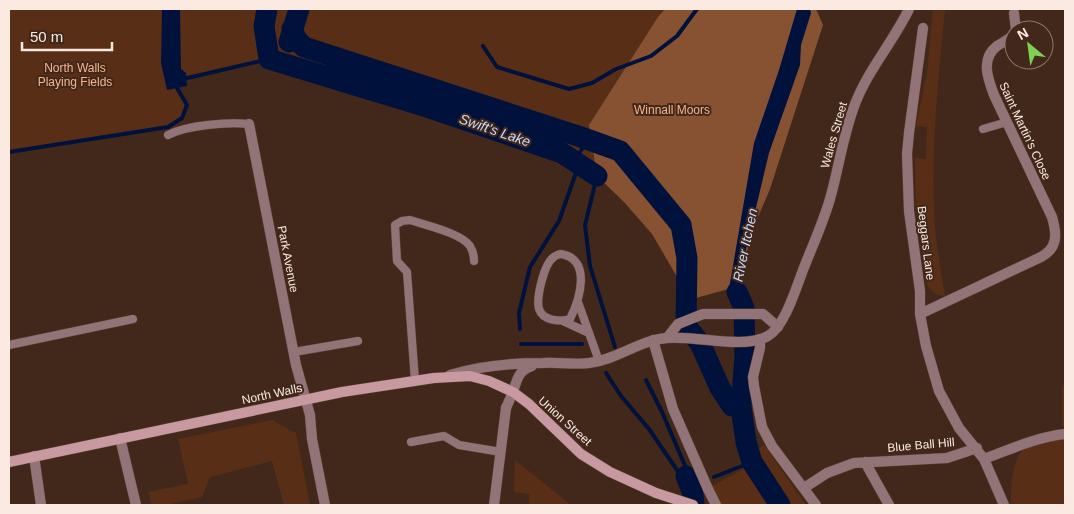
<svg xmlns="http://www.w3.org/2000/svg" width="1074" height="514" font-family="Helvetica,sans-serif">
<style>
.green{fill:#582f16}
.forest{fill:#875231}
.water{fill:#00123c}
.lines{fill:none;stroke-linecap:round;stroke-linejoin:round}
.stream{stroke:#00123c;stroke-width:4}
.river{stroke:#00123c;stroke-width:21}
.service-casing{stroke:#5b4336;stroke-width:9}
.pedestrian-casing{stroke:#5b4336;stroke-width:11}
.minor-casing{stroke:#5b4336;stroke-width:11}
.tertiary-casing{stroke:#5b4336;stroke-width:11}
.secondary-casing{stroke:#5b4336;stroke-width:11}
.service{stroke:#917378;stroke-width:8}
.pedestrian{stroke:#917378;stroke-width:10}
.minor{stroke:#917378;stroke-width:10}
.tertiary{stroke:#917378;stroke-width:10}
.secondary{stroke:#c999a1;stroke-width:10}
.labels{text-anchor:middle;stroke-width:4;stroke-linejoin:round;paint-order:stroke}
.park-label{font-size:12px;fill:#f7b58f;stroke:#41281a}
.street-label{font-size:12px;fill:#fbeae1;stroke:#41281a}
.water-label{font-size:14px;font-style:italic;fill:#c8daf8;stroke:#41281a}
</style>
<rect width="100%" height="100%" fill="#41281a"/>
<!-- green -->
<path class="green" d="M9,9H802L734,283L696,298L676,275L652,234L624,202L597,176L562,153L427,107L269,59L176,80L177,88L187,105L182,118L168,127L9,152Z
M933,9H945C938,81 930,155 935,227C937,250 941,273 945,296L935,294L927,285L916,210L915,158L926,159L927,127L916,126L927,72Z
M1065,379V426H1062V390Z
M272,420L296,433L310,505H284L272,461L210,477L202,497L166,505H152L148,492L188,484L178,439Z
M1065,436V505H1011C1011,485 1011,450 1034,442C1044,438 1055,438 1065,436Z
M764,445L806,505H786L751,453Z
M515,460L571,505H529V494L514,492Z
M751,465L773,505H716L701,492Z"/>
<!-- forest -->
<path class="forest" d="M665,9H816L823,25L770,189L752,231L739,286L696,298L676,275L652,234L624,202L597,176L589,125L658,17Z"/>
<!-- water -->
<path class="water" d="M162,9H180L181,69L186,73L187,86L167,90L161,63Z
M797,9H810L811,13L801,45L800,65L769,153L743,262L738,292L752,311L736,312L731,303L729,289L754,143L779,70Z"/>
<g class="lines">
<!-- stream -->
<path class="stream" d="M483,46L497,67L569,89L592,83L616,69L651,56L677,36L697,9
M183,79L269,59
M9,152L168,127L182,118L187,105L177,88L176,84
M574,161L588,140
M597,176L585,225L590,266L615,347
M520,329L519,313L530,267L559,221L579,164
M521,344H582
M606,373L621,396L649,429L677,470L686,476
M646,380L662,412L686,468V476
M714,477L752,462
M691,487L695,485"/>
<!-- river -->
<path class="river" d="M267,9L264,26L269,59L427,107L562,153L597,176
M292,29L297,40L304,47L578,136L620,151L681,225L687,258L686,326L700,343L720,388L732,406L741,407
M289,42L299,9
M737,292L744,308L745,356L741,407L746,442L752,462L780,505
M686,476L693,494L694,505"/>
<defs>
<path id="service" d="M983,129L1007,122
M168,135C187,125 227,122 249,124
M561,254C592,259 580,299 570,319C560,322 543,321 539,309C536,298 544,263 554,257C554,256 560,254 561,254Z
M578,302L599,361
M563,321L589,333
M9,345L133,319
M294,352L358,341
M415,381L407,272L397,261L395,225L402,221L410,220C425,225 461,233 470,246C473,251 474,255 474,261
M411,442L444,436L459,445L501,452"/>
<path id="pedestrian" d="M667,338L678,324L703,314H763L778,327
M506,408L513,392
M708,489L716,505"/>
<path id="minor" d="M1014,13L1016,30
M923,28L909,133L907,154L909,211L920,291V314L926,346L939,391L959,428L984,459L1004,505
M249,124L296,365L310,415L312,439L325,505
M920,314L1041,257C1058,248 1057,234 1052,217L994,95C988,79 980,59 997,46C1003,42 1009,40 1014,34
M760,339V348L753,377L754,386L762,427L772,446L816,505
M653,340L673,409L708,489
M120,438L136,505
M34,456L41,505
M984,459C1011,449 1037,437 1065,434
M865,462L889,505
M804,488L827,473L854,463L947,458L977,448
M494,505L506,408"/>
<path id="tertiary" d="M450,375C479,366 513,363 543,363C558,362 574,365 589,363C617,360 639,340 667,338C697,335 742,350 768,336C785,326 796,288 803,270C812,247 823,223 830,199C839,167 843,135 855,104C868,70 893,42 909,9
M513,392C517,379 519,370 532,366"/>
<path id="secondary" d="M9,462L342,392L434,378L470,376L489,381L513,392L529,404L581,454L610,472L656,493L693,505"/>
</defs>
<!-- service casing -->
<use href="#service" class="service-casing"/>
<!-- pedestrian casing -->
<use href="#pedestrian" class="pedestrian-casing"/>
<!-- minor casing -->
<use href="#minor" class="minor-casing"/>
<!-- tertiary casing -->
<use href="#tertiary" class="tertiary-casing"/>
<!-- secondary casing -->
<use href="#secondary" class="secondary-casing"/>
<!-- service -->
<use href="#service" class="service"/>
<!-- pedestrian -->
<use href="#pedestrian" class="pedestrian"/>
<!-- minor -->
<use href="#minor" class="minor"/>
<!-- tertiary -->
<use href="#tertiary" class="tertiary"/>
<!-- secondary -->
<use href="#secondary" class="secondary"/>
</g>
<g class="labels">
<!-- park labels -->
<g class="park-label">
<text x="75" y="72">North Walls<tspan x="75" dy="14">Playing Fields</tspan></text>
<text x="672" y="114">Winnall Moors</text>
</g>
<!-- street labels -->
<g class="street-label">
<text transform="translate(1025 131) rotate(65)" y="4">Saint Martin's Close</text>
<text transform="translate(834 135) rotate(-74)" y="4">Wales Street</text>
<text transform="translate(926 243) rotate(83)" y="4">Beggars Lane</text>
<text transform="translate(288 259) rotate(79)" y="4">Park Avenue</text>
<text transform="translate(272 394) rotate(-12)" y="4">North Walls</text>
<text transform="translate(565 421) rotate(42)" y="4">Union Street</text>
<text transform="translate(921 445) rotate(-5)" y="4">Blue Ball Hill</text>
</g>
<!-- water labels -->
<g class="water-label">
<text transform="translate(495 130) rotate(19)" y="5">Swift's Lake</text>
<text transform="translate(745 245) rotate(-78)" y="5">River Itchen</text>
</g>
</g>
<!-- border -->
<rect width="1074" height="514" fill="none" stroke="#fbeae1" stroke-width="20"/>
<!-- north arrow -->
<g transform="translate(1029 45) rotate(331)"><circle r="24" fill="#41281a" stroke="#8b766a"/>
<path d="M0-4L9 19L0 12L-9 19Z" fill="#7cd154"/>
<text y="-8" font-size="14" font-weight="bold" text-anchor="middle" fill="#fbeae1">N</text>
</g>
<!-- scale -->
<path d="M22 42v8h90v-8" fill="none" stroke="#fbeae1" stroke-width="2.5"/>
<text x="30" y="42" font-size="15" fill="#fbeae1" stroke="#41281a" stroke-width="4" paint-order="stroke">50 m</text>
</svg>
